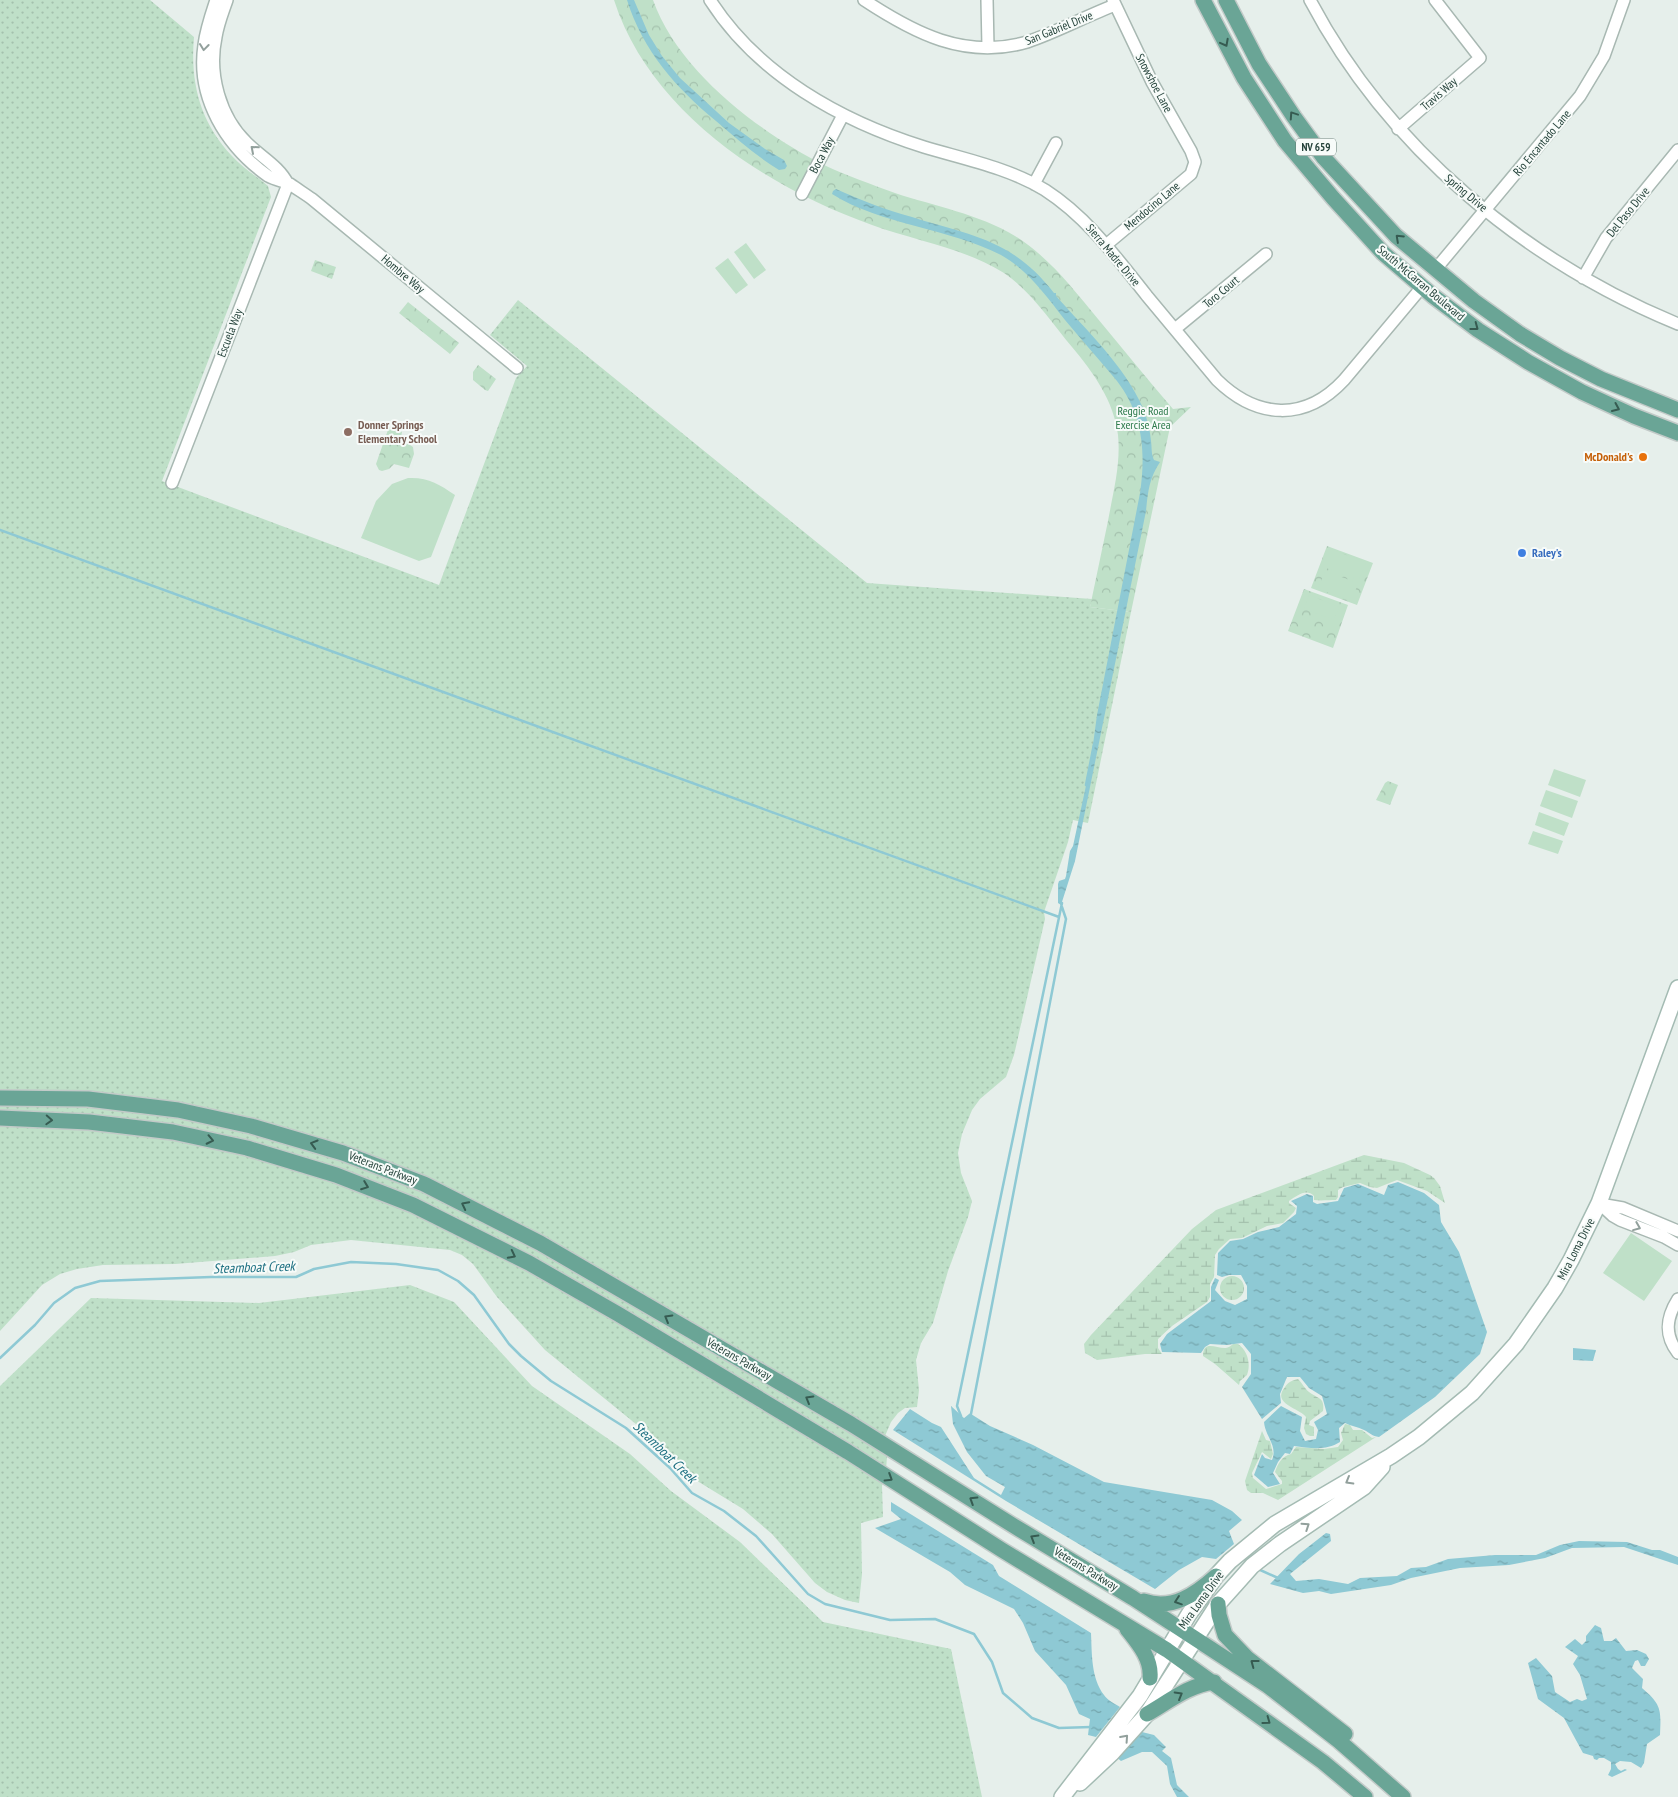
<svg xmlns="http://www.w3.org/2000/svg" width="1678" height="1797" font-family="'PT Sans Narrow',sans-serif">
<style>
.grass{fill:url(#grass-dots)}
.forest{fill:url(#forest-crowns)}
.wetland{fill:url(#wetland-marsh)}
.garden{fill:#bfe0c8}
.water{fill:url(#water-ripples)}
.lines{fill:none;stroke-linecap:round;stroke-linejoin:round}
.stream{stroke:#8ec9d4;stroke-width:2.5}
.street-casing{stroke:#a8b8b2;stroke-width:14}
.secondary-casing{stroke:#a4bbb3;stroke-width:18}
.primary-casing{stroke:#c2cac8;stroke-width:18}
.street{stroke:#fff;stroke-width:11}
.secondary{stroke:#fff;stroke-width:15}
.primary{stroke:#6aa596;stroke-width:15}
.oneway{stroke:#365b51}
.oneway2{stroke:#92a09c}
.education-dot{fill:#8d6e63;stroke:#f7fbf9;stroke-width:2}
.food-dot{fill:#e8710a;stroke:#f7fbf9;stroke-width:2}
.shop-dot{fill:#3f7fe0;stroke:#f7fbf9;stroke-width:2}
.labels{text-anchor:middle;stroke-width:4;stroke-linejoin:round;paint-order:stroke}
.shield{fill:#f7fbf9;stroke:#637a73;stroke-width:1}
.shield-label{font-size:11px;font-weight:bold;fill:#24423a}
.street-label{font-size:12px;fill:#24423a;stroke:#f7fbf9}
.park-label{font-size:12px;fill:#2d7a4b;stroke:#f7fbf9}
.education-label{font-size:12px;font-weight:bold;fill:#785e54;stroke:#f7fbf9;text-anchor:start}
.food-label{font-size:12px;font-weight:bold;fill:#c56008;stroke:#f7fbf9;text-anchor:end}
.shop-label{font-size:12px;font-weight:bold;fill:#366cbe;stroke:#f7fbf9;text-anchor:start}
.water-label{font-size:14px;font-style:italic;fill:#1c6f80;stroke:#f7fbf9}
</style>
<defs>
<pattern id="grass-dots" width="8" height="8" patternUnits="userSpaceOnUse" patternTransform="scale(1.25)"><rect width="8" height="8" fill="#bfe0c8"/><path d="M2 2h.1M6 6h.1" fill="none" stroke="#a4c1ad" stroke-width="1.8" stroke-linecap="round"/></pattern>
<pattern id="forest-crowns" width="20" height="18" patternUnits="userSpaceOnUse" patternTransform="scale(1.25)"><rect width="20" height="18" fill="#bfe0c8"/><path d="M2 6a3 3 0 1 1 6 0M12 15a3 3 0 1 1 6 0" fill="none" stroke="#a4c1ad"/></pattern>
<pattern id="wetland-marsh" width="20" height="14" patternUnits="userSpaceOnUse" patternTransform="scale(1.25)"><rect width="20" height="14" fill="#bfe0c8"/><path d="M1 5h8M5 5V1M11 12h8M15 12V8" fill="none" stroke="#a4c1ad"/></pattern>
<pattern id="water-ripples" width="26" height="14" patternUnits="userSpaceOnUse" patternTransform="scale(1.25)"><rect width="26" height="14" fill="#8ec9d4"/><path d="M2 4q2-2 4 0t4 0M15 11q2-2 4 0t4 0" fill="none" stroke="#74a5ad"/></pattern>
</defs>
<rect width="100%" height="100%" fill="#e6efeb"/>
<!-- grass -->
<path class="grass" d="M0,0H150L194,37C190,83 200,122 232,156C243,168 256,176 268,186L271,197L162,481L439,585L516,378L527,366L490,335L518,300L867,583L1092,599L1090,607L1131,612L1088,823L1073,820L1068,842L1044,912L1045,919L1014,1055L1006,1077L980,1099L972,1110L962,1134L958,1153L961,1173L972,1201L968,1217L948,1271L933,1323L921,1343L916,1360L919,1390L917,1407L905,1408L898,1413L891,1422L885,1436L887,1456L886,1471L882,1486L883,1517L861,1523L862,1574L859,1603L845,1600L827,1592L815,1583L772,1534L743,1509L694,1479L675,1462L658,1442L545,1350L497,1297L473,1264L462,1255L450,1250L351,1240L311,1245L294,1252L275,1256L175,1264L103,1265L77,1269L60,1274L42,1285L0,1331Z
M410,1285L454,1302L532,1386L630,1454L671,1491L740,1542L823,1622L951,1649L982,1797H0V1386L91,1298L259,1303Z"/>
<!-- forest -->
<path class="forest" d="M614,0H653C678,71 759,132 824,165C847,176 871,184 895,193C934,206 979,214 1015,236C1049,257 1073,289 1098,319C1123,349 1147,379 1173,409L1191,407L1170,427L1131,612L1090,607C1096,578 1102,550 1108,521C1113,493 1121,464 1118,435C1114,401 1093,372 1072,347C1051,322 1031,291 1004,273C964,248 916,241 872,225C767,188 650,112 614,0Z
M315,260L336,267L332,279L311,271Z
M408,302L459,343L450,354L399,313Z
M478,365L496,379L488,391L485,390L473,380V372Z
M389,427L402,432L400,442L407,443L413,447L414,454L409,468L394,464L389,469L382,471L379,470L376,464Z
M1327,546L1373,563L1357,605L1311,588Z
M1304,589L1348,605L1333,648L1288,631Z
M1388,781L1398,785L1390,805L1376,800L1385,783Z"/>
<!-- wetland -->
<path class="wetland" d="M1364,1155L1404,1163L1430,1175L1434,1178L1440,1186L1445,1203L1427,1191L1397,1180L1377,1188L1370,1187L1360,1183L1343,1187L1338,1190V1197L1336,1200C1330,1200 1320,1201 1314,1200V1196C1306,1188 1297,1196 1289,1201V1203L1296,1208L1294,1212L1283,1223L1267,1226L1242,1238L1230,1239L1219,1249L1215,1255L1214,1277L1210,1284V1297L1207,1302L1172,1326L1158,1339V1348L1162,1354H1145L1097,1360L1085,1353L1084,1344L1091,1335L1192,1229L1216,1210Z
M1220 1288a12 12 0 1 1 24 0a12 12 0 1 1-24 0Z
M1233,1344H1238C1248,1351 1251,1364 1247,1375L1240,1381L1239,1385L1215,1364L1203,1356C1203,1339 1217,1349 1226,1348C1228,1348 1232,1345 1233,1344Z
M1298,1379C1302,1383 1305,1389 1309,1392C1318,1399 1325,1397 1323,1411L1310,1421L1309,1425L1314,1427V1436H1310L1306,1434L1304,1428L1306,1417C1299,1408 1271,1404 1285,1387C1288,1382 1293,1380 1298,1379Z
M1345,1424L1350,1425L1353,1430H1362L1372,1438L1376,1437L1278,1500L1263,1493H1251L1247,1490L1245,1481L1262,1431L1266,1440L1270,1441L1273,1454L1271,1459L1262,1452L1252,1473L1253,1478L1266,1489L1282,1484V1481L1275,1472C1278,1463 1282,1456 1291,1454L1296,1447L1324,1449L1338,1447L1343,1440L1341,1433Z"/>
<!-- garden -->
<path class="garden" d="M746,243L766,270L754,279L734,252Z
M728,258L748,285L736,294L715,268Z
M408,478C428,477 439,484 455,495L431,557L419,561L361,538L376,501L392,484Z
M1332,550L1366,562L1359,580L1326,568Z
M1325,571L1358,583L1352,601L1318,589Z
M1309,595L1339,607L1334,620L1304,609Z
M1554,769L1586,780L1580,797L1548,785Z
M1546,790L1578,801L1572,818L1540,806Z
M1539,812L1569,823L1564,836L1535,825Z
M1533,831L1563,841L1558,854L1528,844Z
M1631,1233L1672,1261L1644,1301L1603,1273Z"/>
<!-- water -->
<path class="water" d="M627,0H634L649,35L662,56L680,78L729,123L765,149L784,160L787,166L785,169L779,170C756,156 736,138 716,121C676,88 643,51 627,0Z
M836,189C860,200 886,210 912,217C972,236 1012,239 1054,293H1056V296C1087,331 1124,365 1143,408C1147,418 1150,430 1151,441C1152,448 1151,454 1154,460L1160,462C1149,479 1148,491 1146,511L1075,861L1061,905L1058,903V884L1059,881L1065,879L1066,876L1070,851L1073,846L1090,767L1097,715L1140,493C1146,452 1143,415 1117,381C1100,361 1082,340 1065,320C1046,296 1028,270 1001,255C949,228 881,225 832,194L833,191Z
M1398,1182L1424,1193L1439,1205L1441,1222L1459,1252L1487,1332L1480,1354L1435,1397L1379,1437C1372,1436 1370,1433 1364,1430C1358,1427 1351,1426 1345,1423L1339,1428L1340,1442C1326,1451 1310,1448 1294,1446L1290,1454L1285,1453L1278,1462L1273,1473L1280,1484L1268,1487L1254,1475L1262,1454L1265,1458L1272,1460C1278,1446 1265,1436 1264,1422L1281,1406L1302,1417L1300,1431L1305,1441L1316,1439L1318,1430L1314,1422L1327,1414L1322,1396L1309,1388L1300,1377H1287L1280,1394L1281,1403L1262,1419L1242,1387L1251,1374V1354L1242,1343L1226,1345L1210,1344L1205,1347L1201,1353L1162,1352L1160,1344L1167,1334L1211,1301V1287L1215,1278L1219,1280L1215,1290L1225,1301L1235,1305L1247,1299V1286L1241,1275H1229L1222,1277L1217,1275L1218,1253L1230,1241L1243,1239L1258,1232L1279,1227L1296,1214L1297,1206L1291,1201L1307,1194L1313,1196V1202L1317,1204L1338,1201L1344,1188L1358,1184L1384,1195L1388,1185Z
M1573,1348L1596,1350L1593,1361L1573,1360Z
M951,1406L965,1419L971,1414L990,1426L1033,1445L1104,1482L1212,1500L1232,1511L1242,1520L1229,1531L1234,1544L1216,1559L1202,1557L1179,1570L1155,1589L1006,1501L893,1430L910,1409L932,1423L941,1427L974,1478L1001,1495L1005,1487L986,1476L967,1452L953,1424Z
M891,1502L993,1565L999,1576L1091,1633C1092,1654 1091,1678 1104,1695C1107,1700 1115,1704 1120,1707L1096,1737L1088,1735L1090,1719L1079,1714L1066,1685L1035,1651L1023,1623L1014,1609L965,1585L950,1572L875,1528L901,1519L891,1511Z
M1326,1533L1330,1534L1331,1541L1290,1574L1296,1581L1319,1579L1348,1584L1360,1578L1397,1576L1411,1568L1426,1567L1448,1559L1495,1555H1536L1560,1545L1579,1541L1627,1542L1652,1550H1660L1678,1557V1565L1624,1547L1572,1548L1545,1558L1509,1565L1460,1568L1411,1578L1391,1585L1331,1594L1319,1591L1303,1593L1270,1584L1299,1554Z
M1595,1625L1601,1628L1604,1641H1612L1616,1638L1626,1651L1637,1650L1646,1654L1649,1659L1645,1666H1641L1638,1660L1635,1661L1632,1668L1643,1679L1642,1688C1662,1705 1661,1710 1660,1735L1647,1744L1644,1763L1641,1768L1631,1762L1620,1761L1615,1764L1618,1769L1621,1771L1625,1769L1627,1770L1612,1777L1608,1775L1611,1769V1762L1604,1758H1599L1597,1760L1594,1759L1593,1756L1583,1753L1564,1718L1538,1699L1528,1663L1536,1658L1552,1676L1555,1692L1570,1702L1577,1699L1582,1701L1587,1699L1580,1675L1573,1664L1578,1656L1565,1647L1575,1639L1582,1645L1586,1641V1636Z
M1136,1719L1142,1732L1154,1735L1166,1747L1162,1751L1171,1758L1177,1785L1189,1797H1177L1170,1784L1167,1766L1152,1752H1142L1121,1761L1109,1751Z"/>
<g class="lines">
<!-- stream -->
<path class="stream" d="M0,530L1059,917
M1086,785L1094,744
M0,1358L35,1325L54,1303L75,1288L100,1281L211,1277H296L314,1269L351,1262L396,1264L438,1270L458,1281L474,1295L509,1344L521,1356L551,1381L626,1428L670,1468L692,1493L724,1511L756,1536L808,1594L825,1604L890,1620L935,1619L974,1634L992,1662L1003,1693L1032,1718L1059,1728L1091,1727
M961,1416L957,1406L1062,903
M965,1419L971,1414L1066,919L1062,907
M1258,1569L1278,1578"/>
<defs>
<path id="street" d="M216,0C211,15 206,29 204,45C196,98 226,146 268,176C275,180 283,181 290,184C297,189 305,194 312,199L517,368
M227,0C223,12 218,24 216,37C208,74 220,117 247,143C261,157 279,166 288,184
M710,0C758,75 841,121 924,147C964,159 1009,168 1045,190C1087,217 1116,257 1147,296C1170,324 1194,352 1217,380C1257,419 1305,422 1344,380L1422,287
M864,0C914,33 965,60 1027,42C1057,32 1086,16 1115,5
M987,0L988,47
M1310,0C1388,148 1525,261 1678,324
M1398,129L1480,58L1435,0
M1034,184L1056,143
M802,194L843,115
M1106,245L1191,174L1195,162L1191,151L1152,82L1113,0
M1435,270L1580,96L1604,56L1624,0
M1583,278L1606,238L1678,150
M1175,329L1266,254
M172,483L288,184
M1599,1203L1613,1216L1620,1220L1664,1237L1678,1245
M1600,1204L1623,1208L1678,1231
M1678,1299C1666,1318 1664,1335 1678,1353"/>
<path id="secondary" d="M1080,1783L1112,1753L1147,1714L1218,1604L1236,1584L1252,1566L1280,1544L1364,1487L1382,1467
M1062,1797L1140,1696L1189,1614L1216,1576L1230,1561L1275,1524L1391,1456L1419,1437L1472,1393L1516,1344L1555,1288L1571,1260L1599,1203L1678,988"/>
<path id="primary" d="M1203,0L1244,78L1285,141L1333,198L1383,253L1433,296L1478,330L1528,362L1582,392L1634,416L1678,433
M1226,0L1259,64L1294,117L1324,158L1396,236L1474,301L1520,334L1560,358L1601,379L1678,410
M0,1098L88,1099L178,1110L251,1126L343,1153L424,1184L540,1243L851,1424L1014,1526L1133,1598L1268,1686L1339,1741L1403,1797
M0,1118L89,1122L173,1132L247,1148L336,1175L413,1205L529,1263L618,1314L848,1452L1002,1550L1167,1650L1323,1762L1365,1797
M1144,1601C1172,1611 1196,1594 1216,1576
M1218,1604L1219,1615L1225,1635L1247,1658L1345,1734
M1127,1629C1138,1643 1152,1659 1150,1678
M1147,1714C1168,1702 1189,1685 1214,1682"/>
</defs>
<!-- street casing -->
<use href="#street" class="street-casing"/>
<!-- secondary casing -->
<use href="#secondary" class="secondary-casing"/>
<!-- primary casing -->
<use href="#primary" class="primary-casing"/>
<!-- street -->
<use href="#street" class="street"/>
<!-- secondary -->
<use href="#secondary" class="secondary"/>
<!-- primary -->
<use href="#primary" class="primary"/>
</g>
<!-- one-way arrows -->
<defs><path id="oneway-chevron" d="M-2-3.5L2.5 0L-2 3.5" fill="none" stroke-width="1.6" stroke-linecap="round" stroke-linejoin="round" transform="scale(1.25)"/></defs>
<g class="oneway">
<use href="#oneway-chevron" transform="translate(1225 43) rotate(62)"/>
<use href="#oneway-chevron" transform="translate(1293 115) rotate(-124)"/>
<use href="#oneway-chevron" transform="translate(1399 238) rotate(-137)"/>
<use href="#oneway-chevron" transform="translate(1475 327) rotate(37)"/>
<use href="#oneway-chevron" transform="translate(1616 408) rotate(24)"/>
<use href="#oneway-chevron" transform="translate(49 1120) rotate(3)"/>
<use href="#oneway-chevron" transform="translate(210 1140) rotate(12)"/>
<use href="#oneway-chevron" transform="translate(314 1144) rotate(-164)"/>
<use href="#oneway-chevron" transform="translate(365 1186) rotate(21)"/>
<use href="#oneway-chevron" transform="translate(465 1205) rotate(-153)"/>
<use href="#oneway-chevron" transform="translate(512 1255) rotate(27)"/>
<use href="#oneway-chevron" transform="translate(668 1318) rotate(-150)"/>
<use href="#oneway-chevron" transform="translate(809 1399) rotate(-150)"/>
<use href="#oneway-chevron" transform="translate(889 1478) rotate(32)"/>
<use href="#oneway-chevron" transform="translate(973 1500) rotate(-148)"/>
<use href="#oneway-chevron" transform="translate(1034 1538) rotate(-149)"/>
<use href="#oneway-chevron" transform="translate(1178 1601) rotate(161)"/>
<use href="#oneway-chevron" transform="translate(1254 1663) rotate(-143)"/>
<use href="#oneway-chevron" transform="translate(1179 1695) rotate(-30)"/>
<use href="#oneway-chevron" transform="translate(1267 1721) rotate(36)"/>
</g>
<g class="oneway2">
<use href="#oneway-chevron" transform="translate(204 47) rotate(97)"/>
<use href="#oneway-chevron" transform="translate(254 149) rotate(-139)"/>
<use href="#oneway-chevron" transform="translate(1637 1227) rotate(22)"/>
<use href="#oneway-chevron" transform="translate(1349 1481) rotate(150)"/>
<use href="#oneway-chevron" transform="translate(1306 1526) rotate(-34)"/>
<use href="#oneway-chevron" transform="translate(1125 1738) rotate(-48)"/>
</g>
<!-- markers -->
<circle class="education-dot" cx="348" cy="432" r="5"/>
<circle class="food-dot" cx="1643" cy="457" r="5"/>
<circle class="shop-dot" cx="1522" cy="553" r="5"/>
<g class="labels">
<!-- shield labels -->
<rect class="shield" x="1296" y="138.5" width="40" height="17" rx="4"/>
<g class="shield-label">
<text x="1316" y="151">NV 659</text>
</g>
<!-- street labels -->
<g class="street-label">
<text transform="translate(1059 28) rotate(-22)" y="4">San Gabriel Drive</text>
<text transform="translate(1154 83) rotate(62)" y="4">Snowshoe Lane</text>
<text transform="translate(1439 94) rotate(-41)" y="4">Travis Way</text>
<text transform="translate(1542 143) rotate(-50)" y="4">Rio Encantado Lane</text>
<text transform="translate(822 155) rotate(-62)" y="4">Boca Way</text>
<text transform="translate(1466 193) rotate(40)" y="4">Spring Drive</text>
<text transform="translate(1152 206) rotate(-40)" y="4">Mendocino Lane</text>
<text transform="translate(1628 212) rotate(-51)" y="4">Del Paso Drive</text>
<text transform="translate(1113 255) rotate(50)" y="4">Sierra Madre Drive</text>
<text transform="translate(403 274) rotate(40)" y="4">Hombre Way</text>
<text transform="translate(1421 283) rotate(40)" y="4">South McCarran Boulevard</text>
<text transform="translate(1221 292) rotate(-40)" y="4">Toro Court</text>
<text transform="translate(230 333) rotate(-69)" y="4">Escuela Way</text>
<text transform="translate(383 1168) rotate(21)" y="4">Veterans Parkway</text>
<text transform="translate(1576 1249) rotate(-63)" y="4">Mira Loma Drive</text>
<text transform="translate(739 1359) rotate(30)" y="4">Veterans Parkway</text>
<text transform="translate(1086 1569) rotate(31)" y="4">Veterans Parkway</text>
<text transform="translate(1201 1600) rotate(-54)" y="4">Mira Loma Drive</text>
</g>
<!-- park labels -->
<g class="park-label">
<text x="1143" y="415">Reggie Road<tspan x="1143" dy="14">Exercise Area</tspan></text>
</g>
<!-- education labels -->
<g class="education-label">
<text x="358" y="429">Donner Springs<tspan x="358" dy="14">Elementary School</tspan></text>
</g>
<!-- food labels -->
<g class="food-label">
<text x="1633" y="461">McDonald's</text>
</g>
<!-- shop labels -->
<g class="shop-label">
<text x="1532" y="557">Raley's</text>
</g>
<!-- water labels -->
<g class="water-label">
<text transform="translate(254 1267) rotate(-2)" y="5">Steamboat Creek</text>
<text transform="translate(665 1452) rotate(44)" y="5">Steamboat Creek</text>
</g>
</g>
</svg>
